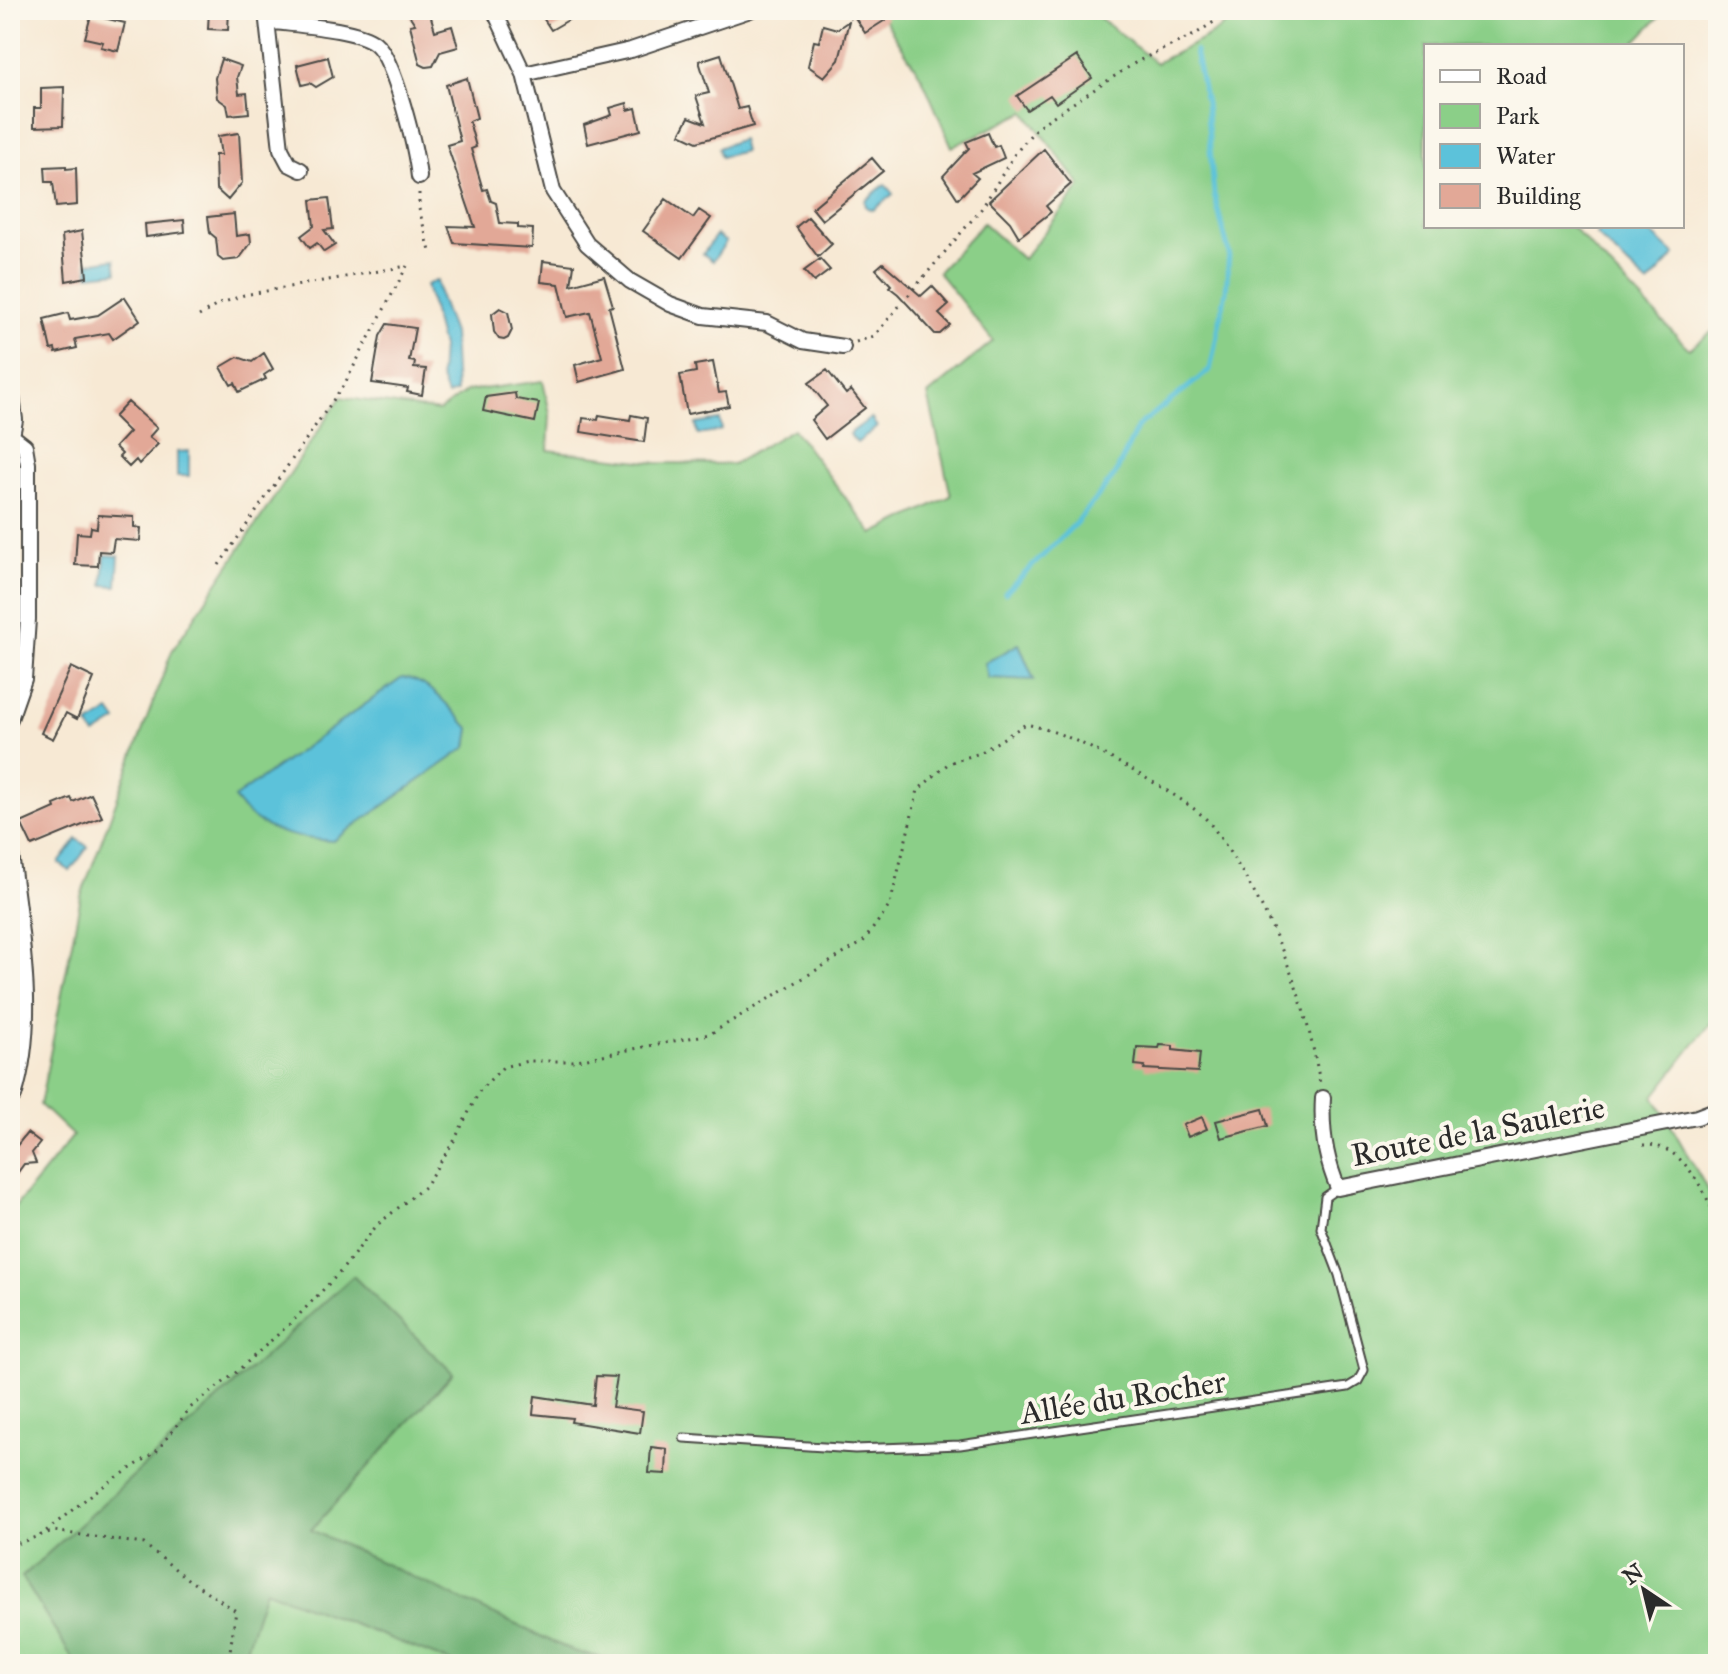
<svg xmlns="http://www.w3.org/2000/svg" width="1728" height="1674" font-family="'IM FELL Great Primer',serif">
<style>
.green{fill:#8bcf88;stroke:#5b7d5a;stroke-width:2}
.forest{fill:#70b274;stroke:#4e6e50;stroke-width:2}
.water{fill:#5cc2da;stroke:#447682;stroke-width:2}
.lines{fill:none;stroke-linecap:round;stroke-linejoin:round}
.stream{stroke:#5cc2da;stroke-width:5}
.building{fill:#e2a897}
.service-casing{stroke:#4a4844;stroke-width:11}
.minor-casing{stroke:#4a4844;stroke-width:18}
.path{stroke:#4a4844;stroke-width:3;stroke-dasharray:2 6;stroke-linecap:butt}
.service{stroke:#fff;stroke-width:7}
.minor{stroke:#fff;stroke-width:14}
.labels{text-anchor:middle;stroke-width:8;stroke-linejoin:round;paint-order:stroke}
.street-label{font-size:32px;fill:#2b2b2b;stroke:#fbf7ec}
</style>
<rect width="100%" height="100%" fill="#fbf7ec"/>
<filter id="ink" filterUnits="userSpaceOnUse"><feTurbulence type="fractalNoise" baseFrequency=".0125" numOctaves="2"/><feDisplacementMap in="SourceGraphic" scale="16" xChannelSelector="R" yChannelSelector="G"/><feConvolveMatrix kernelMatrix="1 2 1 2 8 2 1 2 1" color-interpolation-filters="sRGB"/></filter>
<filter id="wash" filterUnits="userSpaceOnUse"><feTurbulence type="fractalNoise" baseFrequency=".006" numOctaves="4" result="noise"/><feDisplacementMap in="SourceGraphic" scale="32" xChannelSelector="R" yChannelSelector="G"/><feGaussianBlur stdDeviation="1.8" result="paint"/><feColorMatrix in="noise" values="0 0 0 0 0 0 0 0 0 0 0 0 0 0 0 0 0 1.4 0 .05"/><feComposite in="paint" operator="in"/></filter>
<g filter="url(#wash)">
<rect width="100%" height="100%" fill="#f7e9d4"/>
<!-- green -->
<path class="green" d="M1090,10L1156,63C1184,48 1221,34 1241,10H1666L1631,46H1426V226H1571L1689,349L1718,327V1014L1654,1096L1710,1194L1718,1184V1664H10V1213L73,1136L40,1105L81,896L172,651L341,397L439,411L467,391L543,381L550,414L548,450L657,463L733,464L793,429L873,534L951,496L928,395L993,341L938,272L983,223L1023,259L1081,186L1025,112L952,147L922,78L879,11Z"/>
<!-- forest -->
<path class="forest" d="M353,1276L453,1373L311,1530L575,1652L634,1664H456L265,1590L241,1664H76L22,1577Z"/>
<!-- water -->
<path class="water" d="M741,139L744,151L721,157L718,148Z
M885,184L893,194L873,210L866,207L865,201Z
M1604,226H1643L1675,255L1648,284L1596,235Z
M716,235L726,242L713,261L703,254Z
M115,259L117,272L89,275L88,263Z
M437,280L440,298L453,333L456,392L447,396L440,376L442,347L426,285Z
M871,418L877,427L857,443L849,434Z
M720,420L722,430L698,435L696,424Z
M189,451V476H177V452Z
M105,555L119,556L117,586L103,585Z
M1019,644L1034,680L988,678L985,663Z
M402,678C429,678 452,711 470,729L467,747L333,841C294,838 257,832 234,798Z
M110,711L117,721L95,735L88,725Z
M77,839L88,847L70,871L59,863Z"/>
<g class="lines">
<!-- stream -->
<path class="stream" d="M1005,593L1076,523L1115,475L1138,426L1210,370L1226,291L1229,253L1214,194L1206,103L1195,51"/>
</g>
<g id="blocks">
<!-- building -->
<path class="building" d="M209,10H229L228,30L208,29Z
M406,10H429L435,31L452,26L458,47L440,52L433,66L426,67L420,64L410,25L415,24Z
M538,10H565L570,19L551,30Z
M850,10H882L887,19L865,33Z
M91,15L125,23L118,51L101,47L103,42L85,38Z
M849,21L839,60L824,77L808,66L814,41L819,42L823,25L837,29Z
M721,54L738,109L747,107L753,126L697,142L680,134L689,117L705,123L696,96L709,93L699,61Z
M1077,56L1092,78L1056,103L1050,95L1027,110L1017,96Z
M328,57L333,77L316,87L310,83L302,85L297,65Z
M221,59L241,66L237,77L239,94L247,93L249,113L229,115L227,105L217,98L215,78Z
M467,78L477,118L469,121L476,147L471,149L483,190L487,189L491,201L496,203L500,223L518,224V228L533,229L532,248L454,243L448,226L475,227L447,145L460,141L446,85Z
M64,87L63,126L34,127V108H41V88Z
M627,103L628,110L636,108L641,130L588,144L584,125L612,115L610,108Z
M239,133L242,183L228,200L216,189L215,155H221L218,136Z
M988,133L994,147L999,145L1004,158L972,173L978,178L958,199L943,176L969,148L966,142Z
M1044,149L1071,184L1046,206L1051,212L1019,237L1010,222L989,201Z
M872,158L883,171L822,220L812,208Z
M66,166V169L76,168L77,205L56,207L53,182H46L45,167Z
M329,198L333,229L324,230L335,245L324,252L317,243L310,248L301,236L314,226L311,200Z
M666,199L693,218L699,210L711,218L682,258L643,231Z
M234,214L236,236L250,234L251,243L239,259L223,261L218,257L216,238L210,233L208,217Z
M808,217L832,244L818,257L796,227Z
M184,220L185,232L146,237L145,224Z
M82,231L87,277L66,281L62,235Z
M820,259L830,270L814,282L804,271Z
M543,261L574,265L571,285L604,276L613,306L609,307L625,369L579,382L575,365L602,357L590,312L567,317L559,284L541,282Z
M883,263L921,296L932,286L949,305L939,314L950,325L940,334H935L898,294L889,287L891,285L876,269Z
M125,297L140,320L113,339L109,333L75,339L77,348L56,353L55,349L51,350L44,319L68,313L70,320L98,315Z
M500,308L508,312L512,330L508,338L504,340L499,339L494,332L492,314Z
M387,324L415,328L409,361L415,362L414,368L426,369L422,395L407,392L408,388L372,383L380,336Z
M264,353L273,369L264,375L266,379L239,392L235,383L231,385L221,367L238,357L252,362Z
M713,362L719,393L726,392L729,406L687,414L680,375L696,372L695,365Z
M827,370L846,394L851,390L865,408L825,439L811,420L827,406L809,383Z
M515,393L516,399L539,403L535,422L483,411L486,397Z
M128,402L157,428L149,437L158,444L139,464L136,460L129,467L119,457L122,454L115,447L129,432L114,417Z
M599,415L630,420L631,415L647,418L644,442L581,432L583,418L598,420Z
M98,515L134,517V527L141,528L140,541L114,539L112,552L99,551L98,566L75,565L77,533L90,534L91,527L97,528Z
M71,667L94,678L77,719L66,713L53,739L41,733Z
M91,794L102,817L32,846L21,823L55,808L54,805L71,798L73,802Z
M1160,1045L1173,1046V1050L1200,1053L1198,1072L1144,1069L1145,1066L1135,1065L1137,1047L1159,1048Z
M1263,1109L1268,1126L1221,1138L1216,1121Z
M1202,1117L1207,1129L1188,1137L1183,1125Z
M27,1133L40,1143L32,1153L36,1163L24,1164L10,1183V1154Z
M596,1376L617,1377L612,1407L643,1411L640,1433L571,1422L572,1418L533,1414L535,1396L593,1405Z
M651,1447L667,1449L666,1474L649,1473Z"/>
</g>
</g>
<g filter="url(#ink)">
<use href="#blocks" fill-opacity="0" stroke="#4a4844" stroke-width="2"/>
<g class="lines">
<defs>
<path id="service" d="M684,1438L855,1449L960,1445L1348,1387L1358,1381L1364,1370L1339,1275L1321,1228L1325,1197L1338,1188"/>
<path id="minor" d="M270,10L267,21L281,149L289,164L301,170
M494,10L524,74L553,191L587,244L630,281L670,304L703,316L767,323L803,341L843,347
M267,21C294,25 356,28 375,43C395,59 416,150 419,177
M524,74L631,50L750,10
M10,381L15,420L12,436
M10,719L24,679L28,619V464L25,446L12,436
M10,845C19,926 39,1016 14,1096
M1323,1098C1321,1130 1325,1158 1338,1188L1697,1117L1718,1109"/>
</defs>
<!-- service casing -->
<use href="#service" class="service-casing"/>
<!-- minor casing -->
<use href="#minor" class="minor-casing"/>
<!-- path -->
<path class="path" d="M419,193V209L430,251
M199,316L219,304L244,295L407,266
M856,342L874,336L982,208L1014,155L1038,126L1138,61L1194,35L1232,10
M219,565L345,383L407,266
M1643,1145C1684,1143 1702,1190 1718,1220
M40,1536L96,1491L156,1452L190,1408L233,1375L295,1319L341,1271L377,1225L424,1187L454,1141L480,1090L503,1067L528,1061H572L710,1034L863,942L890,905L918,790L949,763L980,753L1026,724C1061,732 1084,744 1116,761C1141,775 1184,799 1204,817C1216,829 1226,847 1236,862C1279,930 1307,1004 1320,1084
M10,1546L53,1531L144,1544L189,1580L236,1611L228,1664"/>
<!-- service -->
<use href="#service" class="service"/>
<!-- minor -->
<use href="#minor" class="minor"/>
</g>
</g>
<g class="labels">
<!-- street labels -->
<g class="street-label">
<text transform="translate(1478 1131) rotate(-11)" y="11">Route de la Saulerie</text>
<text transform="translate(1123 1397) rotate(-9)" y="11">Allée du Rocher</text>
</g>
</g>
<!-- margin -->
<rect width="1728" height="1674" fill="none" stroke="#fbf7ec" stroke-width="40"/>
<!-- legend -->
<rect x="1424" y="44" width="260" height="184" fill="#fbf7ec" stroke="#a8a59f" stroke-width="2"/>
<rect x="1440" y="70" width="40" height="12" fill="#ffffff" stroke="#a8a59f" stroke-width="2"/>
<text x="1496" y="84" font-size="24" fill="#2b2b2b">Road</text>
<rect x="1440" y="104" width="40" height="24" fill="#8bcf88" stroke="#a8a59f" stroke-width="2"/>
<text x="1496" y="124" font-size="24" fill="#2b2b2b">Park</text>
<rect x="1440" y="144" width="40" height="24" fill="#5cc2da" stroke="#a8a59f" stroke-width="2"/>
<text x="1496" y="164" font-size="24" fill="#2b2b2b">Water</text>
<rect x="1440" y="184" width="40" height="24" fill="#e2a897" stroke="#a8a59f" stroke-width="2"/>
<text x="1496" y="204" font-size="24" fill="#2b2b2b">Building</text>
<!-- north arrow -->
<g transform="translate(1644 1590) rotate(325)" stroke="#fbf7ec" stroke-width="6" paint-order="stroke">
<path d="M0-6L14 30L0 20L-14 30Z" fill="#2b2b2b"/>
<text y="-12" font-size="22" font-weight="bold" text-anchor="middle" fill="#2b2b2b">N</text>
</g>
</svg>
